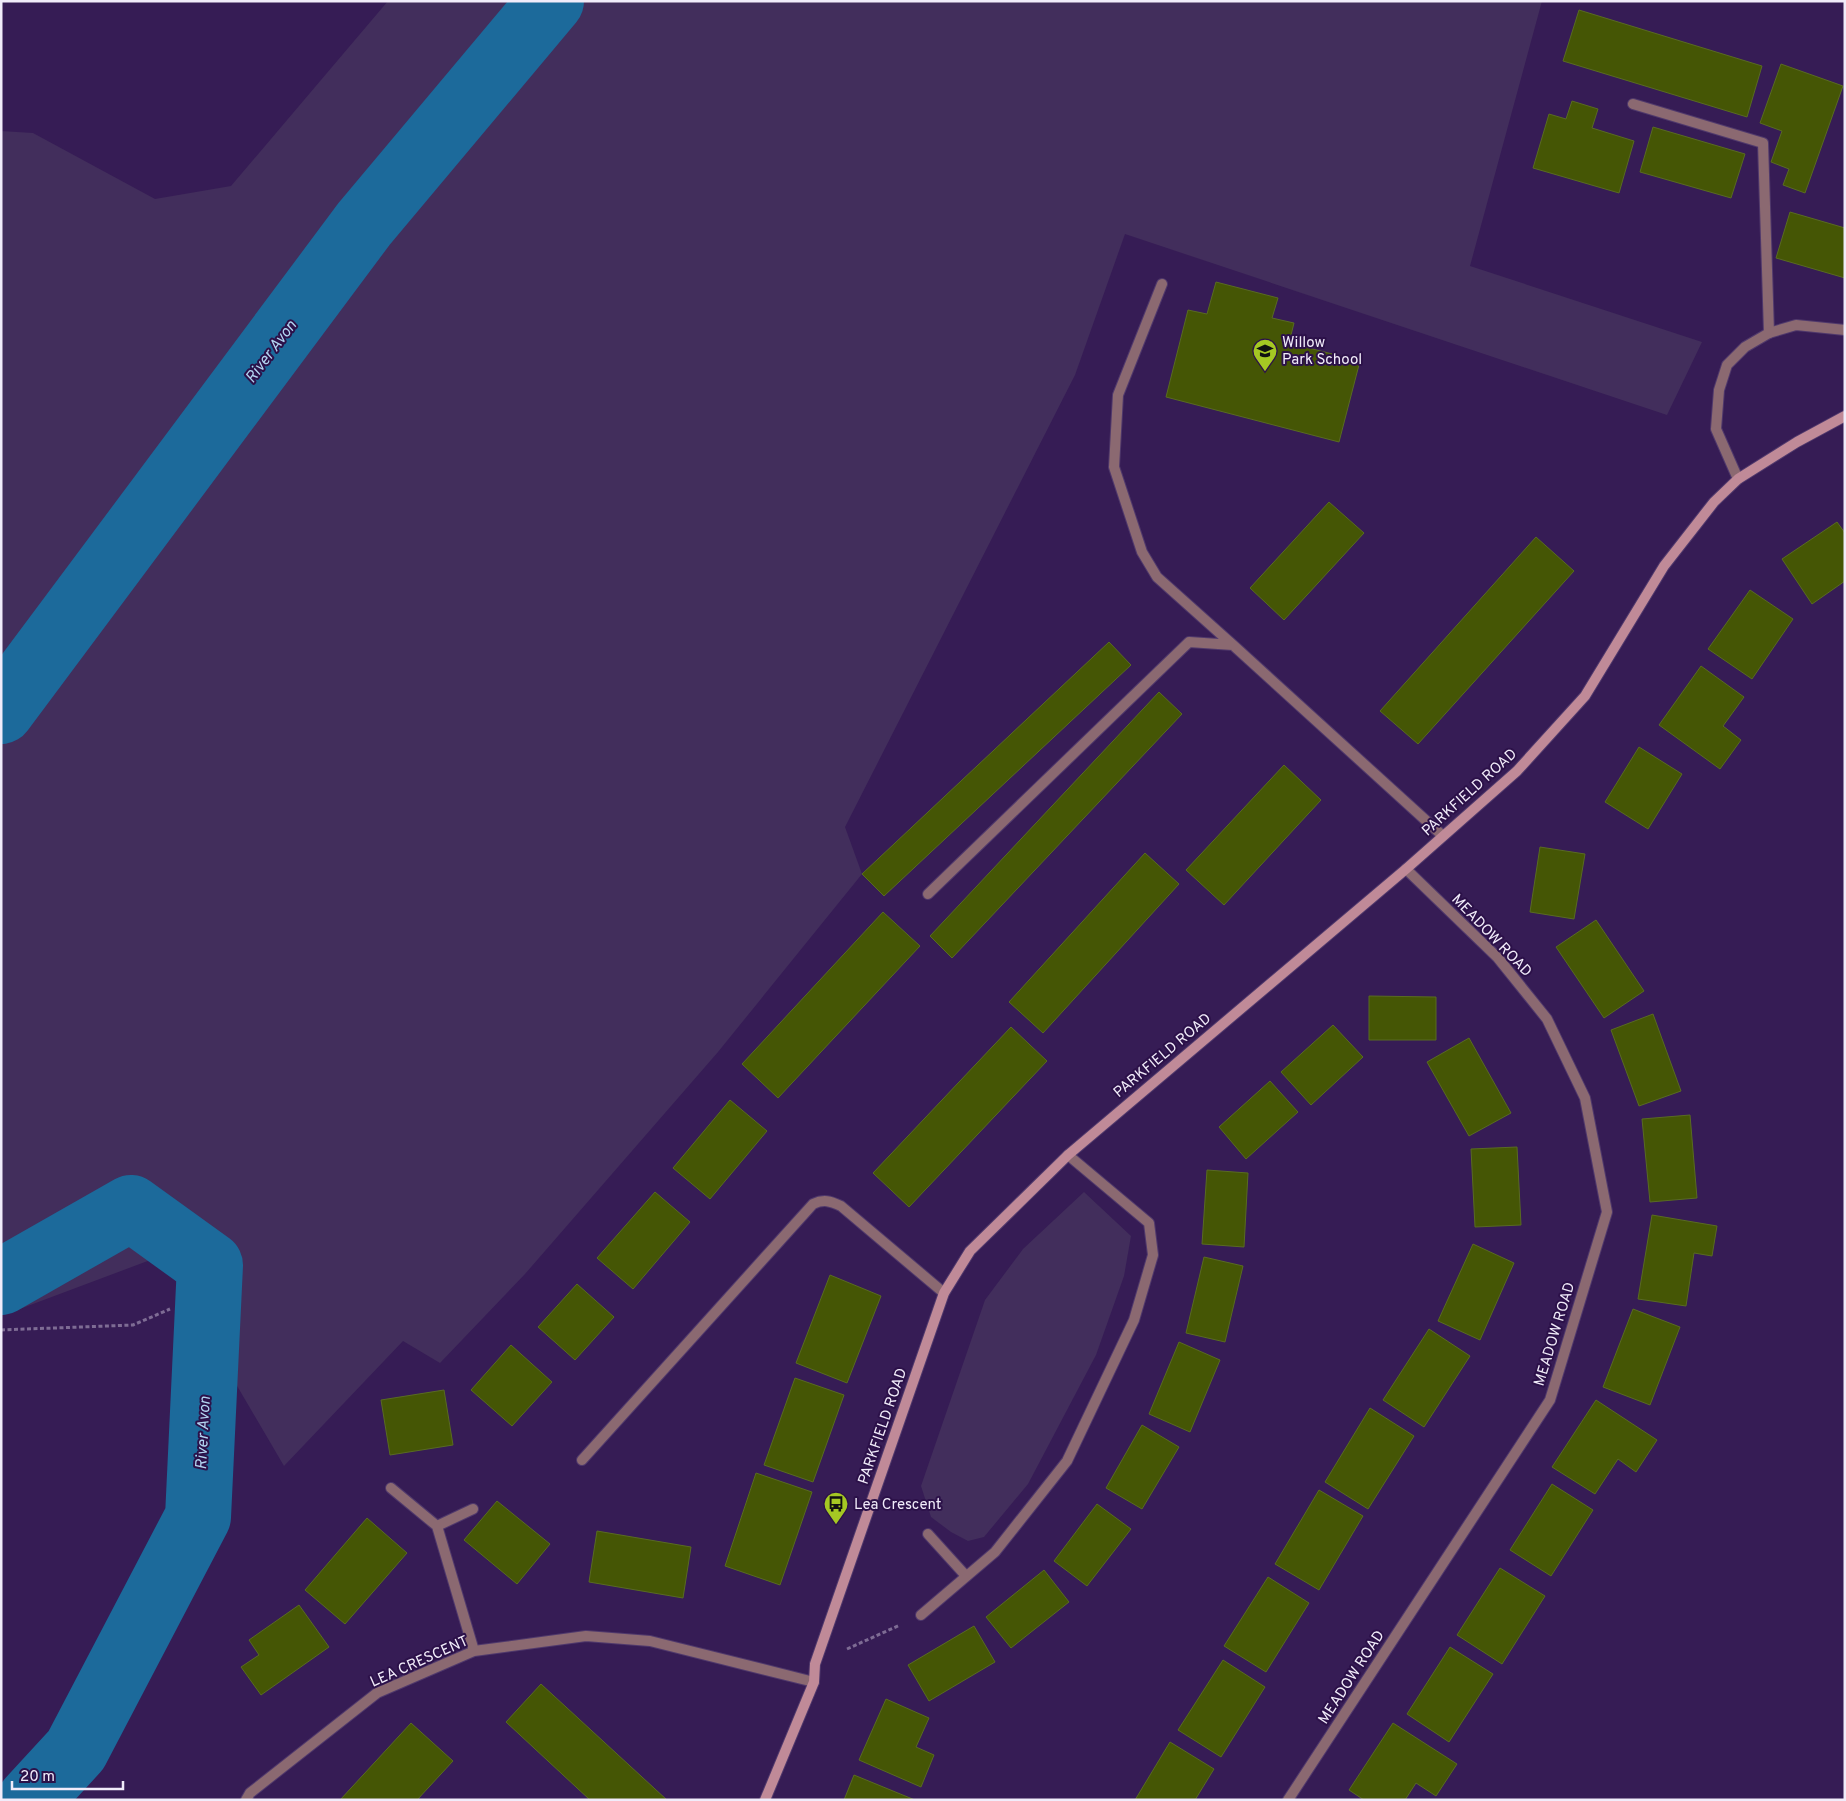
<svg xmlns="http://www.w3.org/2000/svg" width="1846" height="1801" font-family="Overpass,sans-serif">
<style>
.green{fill:#422e5c}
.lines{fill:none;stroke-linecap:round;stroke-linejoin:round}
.river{stroke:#1c6a9b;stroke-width:66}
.building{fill:#455605;stroke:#596b22}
.lane-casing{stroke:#50396c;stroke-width:12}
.street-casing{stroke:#50396c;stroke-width:12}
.secondary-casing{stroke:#50396c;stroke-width:12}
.path{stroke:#7e6c94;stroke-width:3;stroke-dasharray:4 2.5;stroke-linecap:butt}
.lane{stroke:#8b6971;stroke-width:10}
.street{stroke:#8b6971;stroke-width:10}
.secondary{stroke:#c08a98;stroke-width:10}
.labels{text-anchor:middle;stroke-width:4;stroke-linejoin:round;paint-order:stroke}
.poi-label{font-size:15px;fill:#f1ecfa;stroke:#2c1149;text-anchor:start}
.street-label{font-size:15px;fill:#f1ecfa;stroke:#2c1149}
.water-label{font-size:16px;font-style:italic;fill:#b2d5f1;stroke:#2c1149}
</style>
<rect width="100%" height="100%" fill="#361c55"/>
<!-- green -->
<path class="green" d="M388,1H1542L1470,266L1702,342L1667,415L1125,234L1075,375L845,827L862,874L718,1052L525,1274L440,1363L403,1341L284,1466L161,1256L17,1310L1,1295V131L33,133L155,199L231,186Z
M1084,1192L1131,1236L1124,1276L1096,1355L1028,1484L984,1537L968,1541L951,1532L931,1517L921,1486L985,1300L1023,1249Z"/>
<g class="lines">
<!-- river -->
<path class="river" d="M1,711L364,224L551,1
M1,1282L131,1208L210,1265L198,1517L76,1750L30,1800"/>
</g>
<!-- building -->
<path class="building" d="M1579,10L1762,66L1747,117L1563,61Z
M1781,64L1843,86L1805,193L1783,185L1789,169L1771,162L1782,131L1760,123Z
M1572,101L1598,109L1592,128L1634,141L1619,193L1533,168L1549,114L1566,119Z
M1653,127L1745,154L1731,198L1640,172Z
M1790,212L1845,228V278L1776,258Z
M1216,282L1278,298L1272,318L1294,323L1289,343L1360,361L1339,442L1166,397L1188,310L1207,314Z
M1329,502L1364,533L1284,620L1250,588Z
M1837,522L1845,533V581L1812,604L1782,559Z
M1536,537L1574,571L1418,744L1380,711Z
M1750,590L1793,619L1752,679L1708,649Z
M1109,642L1131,665L884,896L862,874Z
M1701,666L1744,697L1723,726L1741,740L1720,769L1659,725Z
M1159,692L1182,714L952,958L930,936Z
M1639,747L1682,774L1648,829L1605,802Z
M1284,765L1321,800L1224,905L1186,870Z
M1540,847L1585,854L1574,919L1530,912Z
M1145,853L1179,884L1043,1033L1009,1002Z
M883,912L920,946L778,1098L742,1064Z
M1596,920L1644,991L1604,1018L1556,947Z
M1369,996L1436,997V1040H1369Z
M1653,1014L1681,1091L1639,1106L1611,1030Z
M1333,1025L1363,1057L1311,1105L1281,1072Z
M1011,1027L1047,1061L909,1207L873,1173Z
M1469,1038L1511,1113L1469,1136L1427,1062Z
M1270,1081L1298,1112L1246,1159L1219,1127Z
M730,1100L767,1131L710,1199L673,1168Z
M1690,1115L1697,1198L1650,1202L1642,1119Z
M1517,1147L1521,1225L1475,1227L1471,1149Z
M1207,1170L1248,1173L1244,1247L1202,1244Z
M655,1192L690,1222L633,1289L597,1258Z
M1652,1215L1717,1226L1712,1256L1694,1253L1686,1306L1638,1299Z
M1473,1244L1514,1263L1480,1340L1438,1321Z
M1204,1257L1243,1266L1225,1342L1186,1333Z
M830,1275L881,1296L847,1383L796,1363Z
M577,1284L614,1317L575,1360L538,1327Z
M1633,1309L1680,1327L1650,1405L1603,1387Z
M1429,1329L1470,1356L1424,1427L1383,1400Z
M1179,1342L1220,1360L1190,1432L1149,1414Z
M511,1345L552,1382L512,1426L471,1390Z
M795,1378L844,1395L813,1482L764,1465Z
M444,1390L453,1445L390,1455L381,1400Z
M1596,1400L1657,1440L1636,1472L1618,1459L1595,1494L1552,1467Z
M1370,1408L1414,1436L1368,1509L1325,1482Z
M1142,1425L1179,1447L1142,1509L1106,1488Z
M756,1473L812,1492L780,1585L725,1566Z
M1552,1484L1593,1510L1551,1576L1510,1550Z
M1319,1490L1363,1516L1319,1590L1275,1564Z
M497,1501L550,1544L517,1584L464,1540Z
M1097,1504L1131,1529L1087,1586L1054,1561Z
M367,1518L407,1553L345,1624L305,1590Z
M597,1531L691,1547L683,1598L589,1582Z
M1500,1568L1545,1596L1502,1664L1457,1635Z
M1044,1570L1069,1602L1011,1648L986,1617Z
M1268,1577L1309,1603L1266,1672L1224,1646Z
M299,1605L329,1647L261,1695L241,1667L259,1655L249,1640Z
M974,1626L995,1662L929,1701L908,1665Z
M1450,1647L1493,1674L1449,1742L1407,1714Z
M1223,1660L1265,1687L1221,1757L1178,1730Z
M541,1684L667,1800H590L506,1722Z
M886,1699L929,1718L916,1747L934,1755L921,1787L859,1760Z
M411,1723L453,1761L417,1800H340Z
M1393,1723L1457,1764L1436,1796L1416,1783L1405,1800H1364L1349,1790Z
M1170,1742L1214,1769L1195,1800H1135Z
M854,1775L915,1800H844Z"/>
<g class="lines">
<defs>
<path id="lane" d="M1633,104L1763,143L1769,333
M1162,284L1118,395L1114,467L1142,552L1157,577L1233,645
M928,894L1189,642L1233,645L1443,836"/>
<path id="street" d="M1738,479L1716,429L1719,390L1727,365L1745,347L1769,333L1796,325L1845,330
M582,1460L813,1204C824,1199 830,1201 841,1206L944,1293
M391,1488L437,1526L473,1509
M437,1526L474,1651
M928,1534L966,1576
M921,1615L995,1552L1067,1461L1134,1320L1153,1255L1149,1223L1068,1155
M246,1800L250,1793L377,1693L474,1651L586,1636L650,1641L814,1682
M1288,1800L1550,1400L1607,1212L1585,1098L1547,1019L1498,958L1406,869"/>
<path id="secondary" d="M765,1800L814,1682L815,1664L944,1293L970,1251L1068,1155L1406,869L1517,771L1585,696L1664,566L1714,502L1738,479L1797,442L1845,416"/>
</defs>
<!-- lane casing -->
<use href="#lane" class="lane-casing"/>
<!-- street casing -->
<use href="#street" class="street-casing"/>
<!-- secondary casing -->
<use href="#secondary" class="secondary-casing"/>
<!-- path -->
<path class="path" d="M1,1330L133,1325L170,1309
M847,1649L900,1625"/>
<!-- lane -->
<use href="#lane" class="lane"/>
<!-- street -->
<use href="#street" class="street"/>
<!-- secondary -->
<use href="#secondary" class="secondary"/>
</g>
<!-- icons -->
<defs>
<symbol id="school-pin" viewBox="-11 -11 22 30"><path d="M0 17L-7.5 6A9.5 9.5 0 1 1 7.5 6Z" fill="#a5c823" stroke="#2c1149"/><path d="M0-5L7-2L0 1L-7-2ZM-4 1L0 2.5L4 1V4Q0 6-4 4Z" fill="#111"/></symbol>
<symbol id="bus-pin" viewBox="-11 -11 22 30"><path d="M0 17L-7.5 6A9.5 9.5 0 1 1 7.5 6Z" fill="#a5c823" stroke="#2c1149"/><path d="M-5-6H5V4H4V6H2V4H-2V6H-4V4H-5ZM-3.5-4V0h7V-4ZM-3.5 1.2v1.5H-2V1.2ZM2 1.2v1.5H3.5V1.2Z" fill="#111"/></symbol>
</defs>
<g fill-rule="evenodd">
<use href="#school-pin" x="1251" y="337" width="28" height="38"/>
<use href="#bus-pin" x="822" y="1490" width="28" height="38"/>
</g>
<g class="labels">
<!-- poi labels -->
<g class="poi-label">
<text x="1282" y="347">Willow<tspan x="1282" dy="17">Park School</tspan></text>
<text x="854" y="1509">Lea Crescent</text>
</g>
<!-- street labels -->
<g class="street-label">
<text transform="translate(1469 792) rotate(-42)" y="5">PARKFIELD ROAD</text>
<text transform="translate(1492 935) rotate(46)" y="5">MEADOW ROAD</text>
<text transform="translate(1162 1055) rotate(-40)" y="5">PARKFIELD ROAD</text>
<text transform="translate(1554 1334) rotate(-73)" y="5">MEADOW ROAD</text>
<text transform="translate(882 1426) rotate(-71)" y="5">PARKFIELD ROAD</text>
<text transform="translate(419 1661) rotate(-24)" y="5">LEA CRESCENT</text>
<text transform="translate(1351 1677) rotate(-57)" y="5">MEADOW ROAD</text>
</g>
<!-- water labels -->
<g class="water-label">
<text transform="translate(270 351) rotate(-53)" y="6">River Avon</text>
<text transform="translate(202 1433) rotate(-87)" y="6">River Avon</text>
</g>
</g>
<!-- border -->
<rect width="1846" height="1801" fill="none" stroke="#f1ecfa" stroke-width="5"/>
<!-- scale -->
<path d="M12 1781v8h111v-8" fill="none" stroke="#f1ecfa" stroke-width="2.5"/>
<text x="20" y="1781" font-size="15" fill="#f1ecfa" stroke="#2c1149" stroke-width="4" paint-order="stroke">20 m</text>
</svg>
